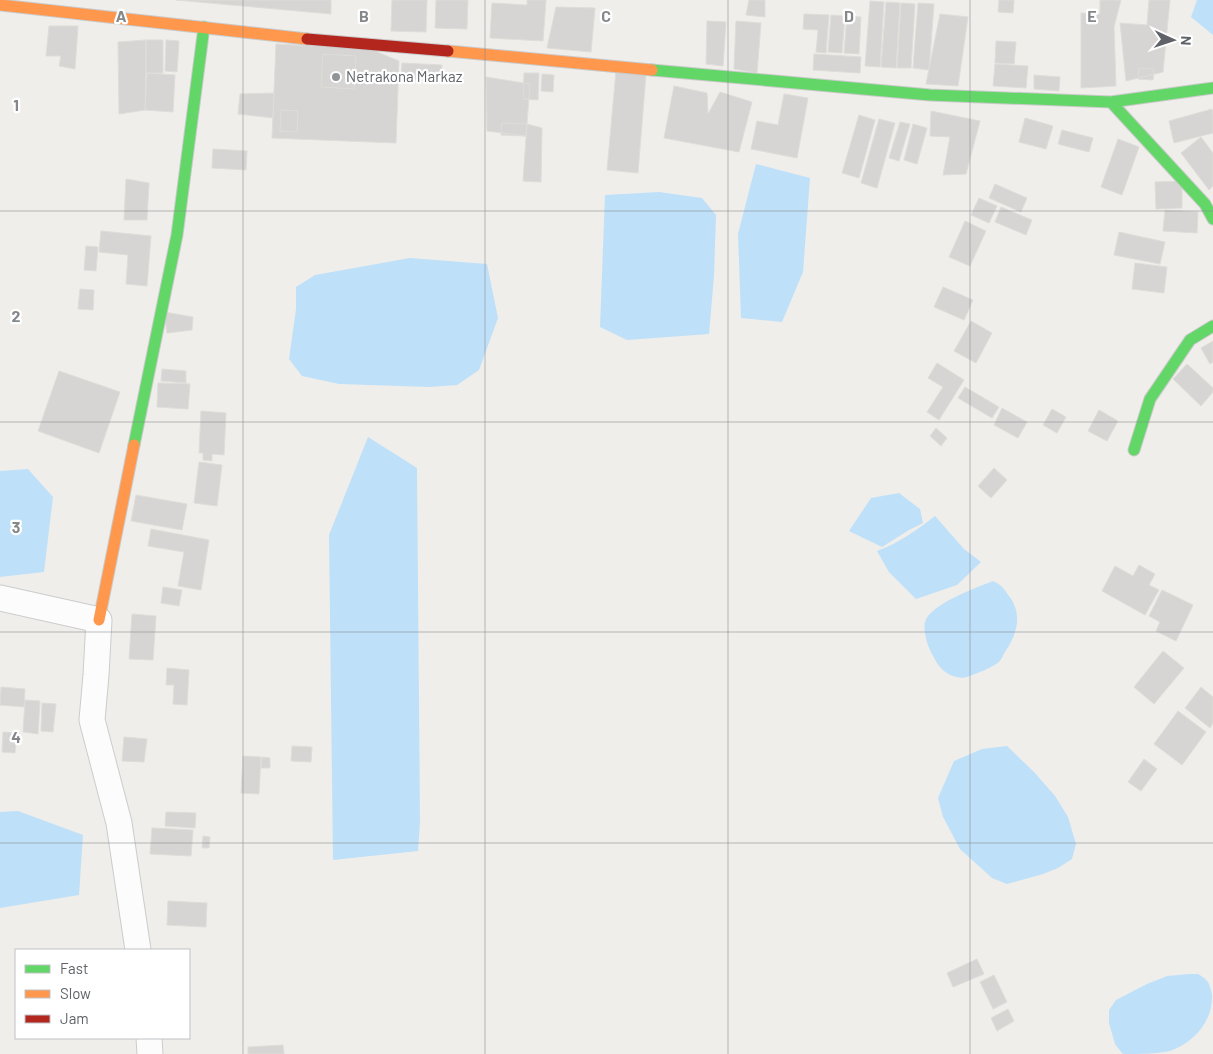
<svg xmlns="http://www.w3.org/2000/svg" width="1213" height="1054" font-family="Barlow,sans-serif">
<style>
.water{fill:#bfe0f9}
.building{fill:#d6d5d3;stroke:#deddd9}
.lines{fill:none;stroke-linecap:round;stroke-linejoin:round}
.street-casing{stroke:#cbcccc;stroke-width:27}
.fast-casing{stroke:#cacacb;stroke-width:13}
.slow-casing{stroke:#cacacb;stroke-width:13}
.jam-casing{stroke:#cacacb;stroke-width:13}
.street{stroke:#fdfcfc;stroke-width:25}
.fast{stroke:#63d668;stroke-width:11}
.slow{stroke:#ff974d;stroke-width:11}
.jam{stroke:#b3261e;stroke-width:11}
.grid{fill:none;stroke:#84888a;stroke-width:1;stroke-opacity:0.55}
.poi-dot{fill:#919496;stroke:#fff;stroke-width:2}
.labels{text-anchor:middle;stroke-width:4.5;stroke-linejoin:round;paint-order:stroke}
.poi-label{font-size:15px;fill:#5f6368;stroke:#fff;text-anchor:start}
.grid-label{font-size:16px;text-anchor:middle;font-weight:bold;fill:#84888a;stroke:#fff;stroke-width:4.5;stroke-linejoin:round;paint-order:stroke}
</style>
<rect width="100%" height="100%" fill="#efeeea"/>
<!-- water -->
<path class="water" d="M1197,0H1213V35L1191,17Z
M756,164L810,178L803,272L782,322L741,318L738,234Z
M659,192L702,198L716,215L714,276L709,334L627,340L600,327L605,195Z
M410,258L487,264L498,318L479,370L457,385L429,387L339,384L302,376L289,359L296,309V287L315,275Z
M368,437L417,468L420,822L418,851L333,860L329,535Z
M28,469L53,497L44,572L0,577V471Z
M899,493L920,509L923,523L909,530L882,547L849,531L871,498Z
M935,516L964,549L981,562L957,585L916,599L889,572L877,551C899,543 917,530 935,516Z
M993,581C1002,585 1003,588 1009,596C1023,614 1017,635 1005,652C1003,655 1001,660 999,662C994,666 981,672 975,674C965,678 963,679 953,676C941,672 936,662 931,652C927,645 923,629 925,622C930,604 976,588 993,581Z
M1007,746L1035,773L1055,796L1068,817L1076,844L1072,859L1058,868L1043,874L1007,884L992,878L960,849L943,817L938,798L954,761L982,749Z
M18,811L83,835L79,895L0,908V812Z
M1189,974H1198C1201,976 1205,978 1207,981C1210,984 1211,991 1212,995C1213,1022 1193,1043 1170,1051C1155,1054 1140,1054 1124,1054L1122,1053L1115,1044L1109,1023V1010L1116,1000L1147,984L1167,976Z"/>
<!-- building -->
<path class="building" d="M176,0H331V14Z
M392,0H427L426,32L391,31Z
M436,0H468L467,29L435,28Z
M527,0H546L543,41L490,38L492,3L527,5Z
M749,0H765V17L746,15Z
M999,0H1014L1013,13L998,12Z
M1100,0H1121L1114,27L1116,86L1081,88V13L1100,14Z
M1149,0H1170L1163,72L1126,81L1120,23L1147,25Z
M870,1L884,2L880,67L865,66Z
M886,2L900,3L896,68L881,67Z
M901,3L915,4L911,68H897Z
M918,3L934,4L929,70L913,68Z
M556,7L595,8L591,52L547,48Z
M804,14L829,15L826,53L816,52L818,30L803,29Z
M940,14L968,17L958,86L926,84Z
M831,15L845,16L842,53L828,52Z
M847,16L861,17L859,54L844,53Z
M707,21L726,22L723,66L706,64Z
M736,21L761,23L757,73L734,69Z
M49,26H78L75,69L59,66L61,56H46Z
M146,40H163V73H146Z
M146,40L145,110L119,114L118,42Z
M166,40L179,41L177,72L165,71Z
M996,41L1016,42L1014,64L995,63Z
M276,44L370,49L399,61L396,143L272,138Z
M323,54L356,56L354,89L321,87Z
M814,54L861,57L860,73L813,70Z
M402,63L442,65L441,81L401,79Z
M995,64L1028,66L1026,88L993,86Z
M1139,68L1154,69L1153,80L1138,79Z
M616,71L646,74L638,173L607,170Z
M147,73L175,75L173,112L145,110Z
M524,73H539L538,100L523,99Z
M542,74L554,75L553,92L541,91Z
M1034,75L1060,77L1059,91L1034,89Z
M486,77L530,84L526,136L487,131Z
M674,86L707,93L708,114L720,92L752,102L739,152L664,138Z
M274,93L273,118L238,114L240,94Z
M784,94L808,98L797,158L751,149L757,121L778,125Z
M1212,109L1213,115V133L1174,143L1169,121Z
M281,110L298,111L297,132L280,131Z
M931,111L980,121L966,174L943,175L950,137L930,136Z
M859,115L875,120L859,178L842,173Z
M1025,118L1053,126L1046,149L1019,142Z
M879,119L895,123L877,188L861,183Z
M900,122L910,124L899,161L889,158Z
M502,123L527,124L526,136L501,135Z
M527,124L542,128L541,182L523,181Z
M913,124L927,128L917,164L904,160Z
M1062,130L1093,138L1089,152L1058,144Z
M1201,137L1213,153V186L1209,190L1181,153Z
M1118,139L1139,147L1122,195L1101,187Z
M213,149L247,151L246,170L212,168Z
M126,179L149,183L147,220H124Z
M1182,181V208L1156,209L1155,182Z
M995,184L1027,198L1021,212L989,198Z
M979,198L997,206L989,223L971,215Z
M1001,207L1032,220L1026,235L995,222Z
M1165,210L1198,212L1197,233L1163,231Z
M965,221L986,231L970,266L949,257Z
M101,231L151,236L147,286L126,284L128,255L99,252Z
M1119,232L1165,242L1160,264L1114,255Z
M86,246L98,247L96,271L84,270Z
M1135,263L1167,267L1164,293L1132,289Z
M943,287L973,300L964,320L934,307Z
M80,289L94,290L93,310L78,309Z
M164,312L193,317L192,330L167,333Z
M971,321L992,333L976,363L954,351Z
M1213,341V362L1210,364L1201,348Z
M937,363L964,380L939,420L927,412L943,387L928,378Z
M1187,364L1213,388V392L1201,406L1173,379Z
M162,369L186,371V383L161,381Z
M59,371L120,392L99,453L38,431Z
M158,383L190,384L188,409L157,407Z
M965,387L999,407L992,418L958,398Z
M1002,408L1027,422L1018,438L994,425Z
M1052,409L1066,417L1057,433L1043,425Z
M1099,410L1118,421L1107,441L1088,431Z
M201,411L226,413L224,455L212,454V461L203,460V453H199Z
M936,428L947,438L941,446L930,436Z
M199,462L222,465L217,506L194,503Z
M994,468L1007,480L991,498L978,486Z
M136,495L187,504L182,530L131,521Z
M151,529L209,540L201,590L178,586L184,552L148,546Z
M1139,565L1155,574L1149,585L1159,590L1145,615L1102,591L1115,566L1133,576Z
M163,587L182,590L179,606L161,603Z
M1162,590L1193,605L1176,641L1156,631L1160,622L1149,616Z
M132,614L156,616L153,660L129,659Z
M1163,651L1184,668L1154,704L1134,687Z
M167,668L189,670L187,705L173,704L174,685H166Z
M1,687L25,689L24,707L0,705Z
M1201,687L1213,697V723L1210,728L1185,708Z
M25,700L40,701L38,734L23,732Z
M42,703L56,704L53,732L41,731Z
M1178,711L1206,732L1182,765L1154,744Z
M3,732L17,733L15,753L2,752Z
M124,737L147,739L144,762L122,761Z
M292,746L312,747L311,762L291,761Z
M243,756L261,757L259,794L241,793Z
M262,757L270,758V768H261Z
M1144,759L1157,769L1141,791L1128,782Z
M166,812L196,813L195,828L165,826Z
M152,828L193,830L191,856L150,854Z
M203,836L210,837L209,848H202Z
M168,901L207,903L206,927L167,925Z
M977,959L984,974L953,987L947,973Z
M994,975L1007,1002L993,1009L980,982Z
M1008,1009L1014,1021L997,1031L991,1018Z
M283,1045L284,1054H248V1047Z"/>
<g class="lines">
<defs>
<path id="street" d="M0,598L99,620L96,675L92,720L119,823L138,950
M149,1038L150,1054"/>
<path id="fast" d="M652,70L930,95L1111,102L1213,88
M1111,102L1205,204L1213,219
M134,445L177,235L204,27
M1134,450L1150,399L1190,340L1213,326"/>
<path id="slow" d="M0,5L307,39
M448,51L652,70
M99,620L134,445"/>
<path id="jam" d="M307,39L448,51"/>
</defs>
<!-- street casing -->
<use href="#street" class="street-casing"/>
<!-- fast casing -->
<use href="#fast" class="fast-casing"/>
<!-- slow casing -->
<use href="#slow" class="slow-casing"/>
<!-- jam casing -->
<use href="#jam" class="jam-casing"/>
<!-- street -->
<use href="#street" class="street"/>
<!-- fast -->
<use href="#fast" class="fast"/>
<!-- slow -->
<use href="#slow" class="slow"/>
<!-- jam -->
<use href="#jam" class="jam"/>
</g>
<!-- grid -->
<path class="grid" d="M243,0V1054M485,0V1054M728,0V1054M970,0V1054M0,211H1213M0,422H1213M0,632H1213M0,843H1213"/>
<!-- markers -->
<circle class="poi-dot" cx="336" cy="77" r="5"/>
<g class="labels">
<!-- poi labels -->
<g class="poi-label">
<text x="346" y="82">Netrakona Markaz</text>
</g>
</g>
<g class="grid-label">
<text x="121" y="22">A</text>
<text x="364" y="22">B</text>
<text x="606" y="22">C</text>
<text x="849" y="22">D</text>
<text x="1092" y="22">E</text>
<text x="16" y="111">1</text>
<text x="16" y="322">2</text>
<text x="16" y="533">3</text>
<text x="16" y="743">4</text>
</g>
<!-- legend -->
<rect x="15" y="949" width="175" height="90" fill="#ffffff" stroke="#bfc1c3"/>
<rect x="25" y="965" width="25" height="8" fill="#63d668" stroke="#bfc1c3"/>
<text x="60" y="974" font-size="15" fill="#5f6368">Fast</text>
<rect x="25" y="990" width="25" height="8" fill="#ff974d" stroke="#bfc1c3"/>
<text x="60" y="999" font-size="15" fill="#5f6368">Slow</text>
<rect x="25" y="1015" width="25" height="8" fill="#b3261e" stroke="#bfc1c3"/>
<text x="60" y="1024" font-size="15" fill="#5f6368">Jam</text>
<!-- north arrow -->
<g transform="translate(1173 40) rotate(93)" stroke="#ffffff" stroke-width="4" paint-order="stroke">
<path d="M0-4L9 19L0 12L-9 19Z" fill="#5f6368"/>
<text y="-8" font-size="14" font-weight="bold" text-anchor="middle" fill="#5f6368">N</text>
</g>
</svg>
